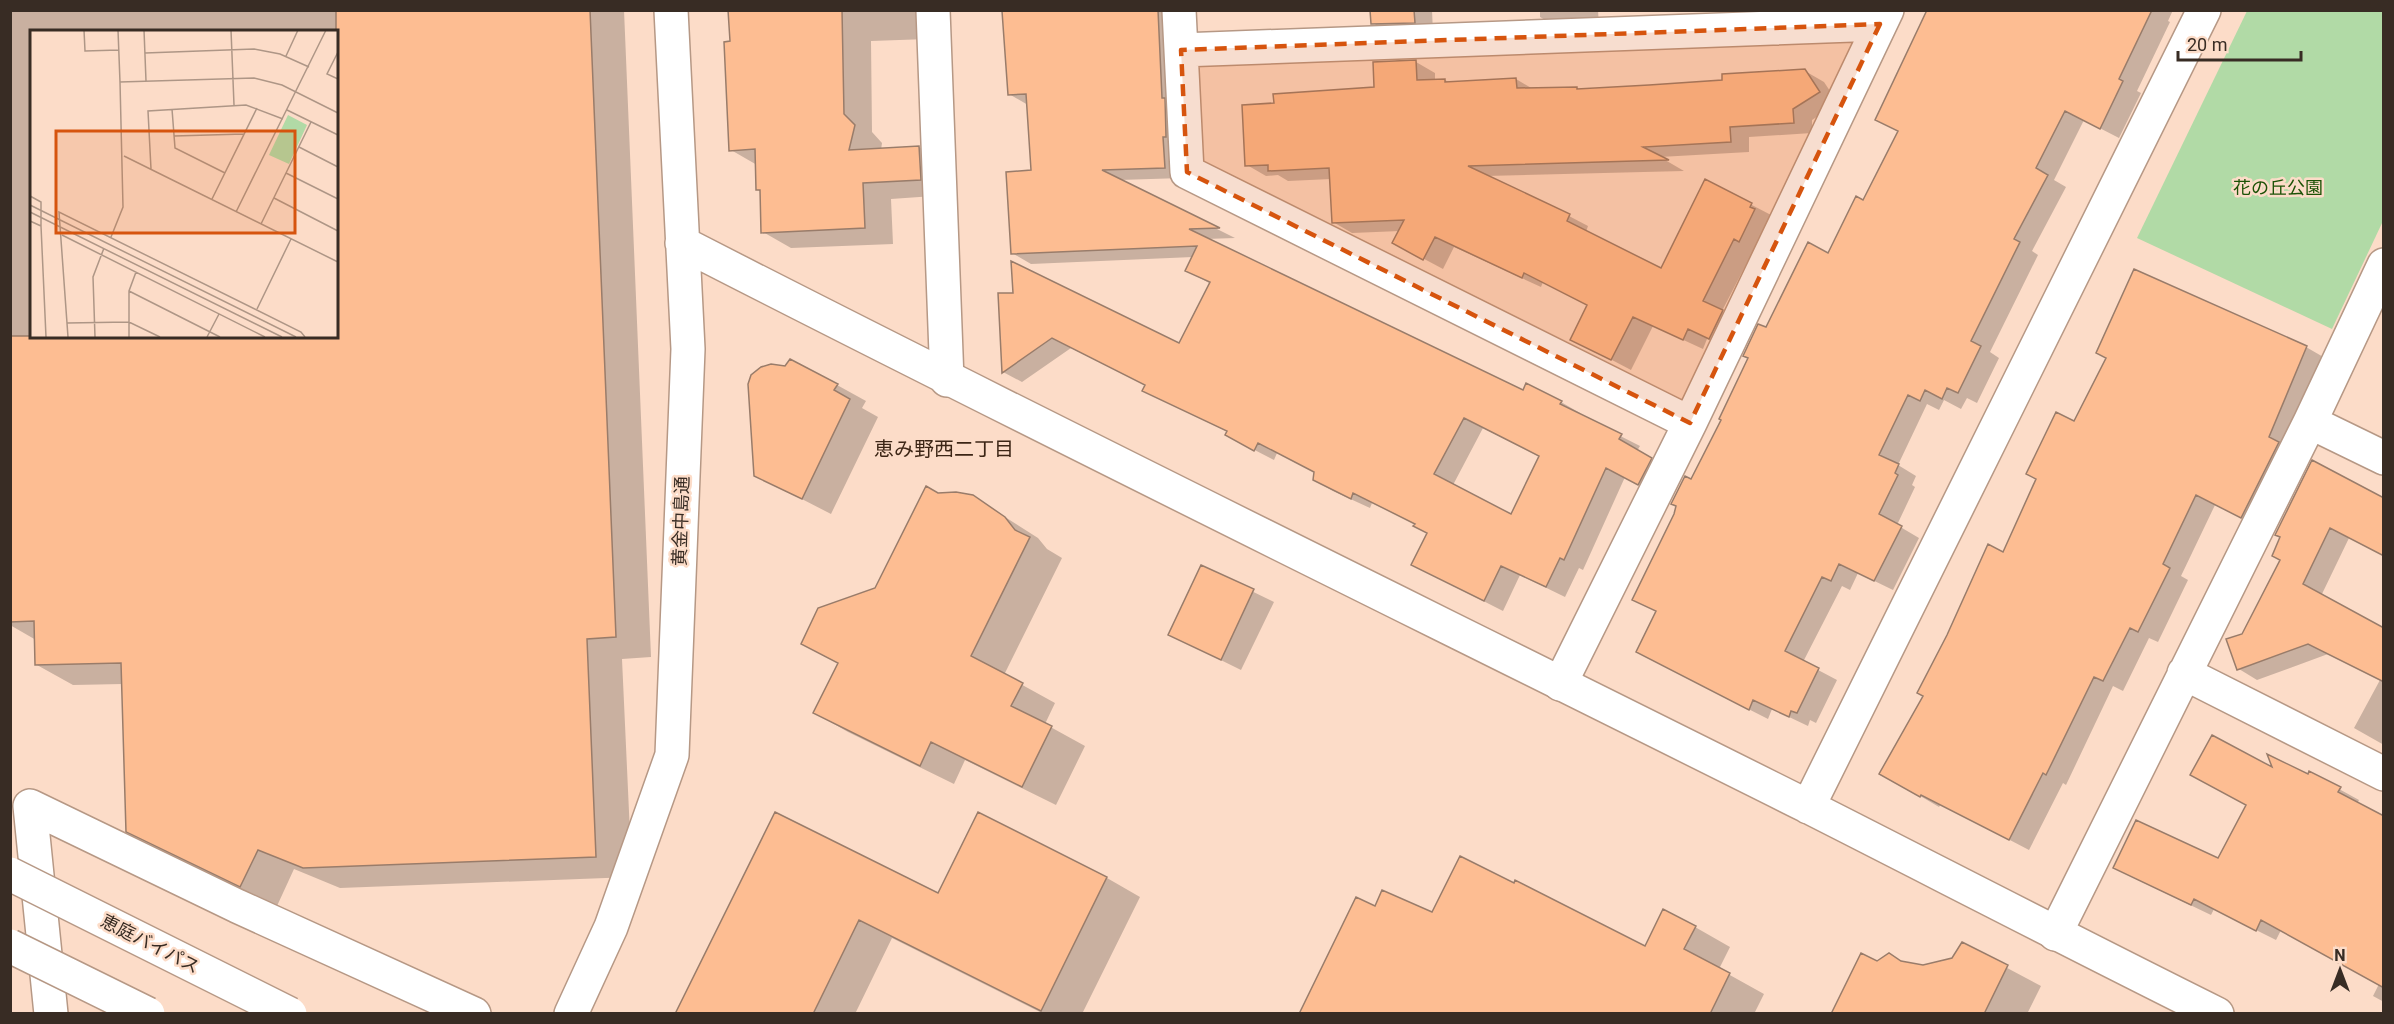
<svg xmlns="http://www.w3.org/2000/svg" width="2394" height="1024" font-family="Roboto,'Noto Sans JP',sans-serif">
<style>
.green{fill:#b1daa6}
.shadow{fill:#0003;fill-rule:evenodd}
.building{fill:#fdbd92;stroke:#997c6a;stroke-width:1.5;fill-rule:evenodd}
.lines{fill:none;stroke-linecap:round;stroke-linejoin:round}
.street-casing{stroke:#b69885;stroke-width:36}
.secondary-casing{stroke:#b69885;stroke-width:36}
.street{stroke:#fff;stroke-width:33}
.secondary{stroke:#fff;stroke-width:33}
.highway-bridge-casing{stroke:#b69885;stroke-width:36;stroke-linecap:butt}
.highway-bridge{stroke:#fff;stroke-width:33}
.marked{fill:#d6540e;fill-opacity:0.2;stroke:#d6540e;stroke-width:4.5;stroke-dasharray:12 8;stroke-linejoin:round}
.labels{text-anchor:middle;stroke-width:5;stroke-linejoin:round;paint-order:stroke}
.park-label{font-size:18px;fill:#1c5206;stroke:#fcdcc8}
.street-label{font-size:18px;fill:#382c24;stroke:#fcdcc8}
.neighbourhood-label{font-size:20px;fill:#3c2515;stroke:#fcdcc8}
.inset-road{fill:none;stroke:#ae9686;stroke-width:1.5}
.view{fill:#d6540e;fill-opacity:0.15;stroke:#d6540e;stroke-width:3}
.inset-edge{fill:none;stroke:#382c24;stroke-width:3}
</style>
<rect width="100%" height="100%" fill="#fcdcc8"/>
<!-- green -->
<path class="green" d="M2247,11H2383V221L2332,329L2137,238Z"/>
<!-- shadow -->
<path class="shadow" d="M10,10H624L651,657L622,659L632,877L340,888L294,869L277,906L164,852L128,831L123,684L73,685L37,665L36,640L10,625ZM32,32H336V336H32Z
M730,10H926L928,39L871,41L872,132L882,143L881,150L919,147L947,164L948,195L891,199L893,244L791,248L763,232L761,192L757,189V165L731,150Z
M1048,10H1176L1183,178L1119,180L1235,238L1206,239L1523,392L1561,402L1580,413L1579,415L1640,446L1637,451L1670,470L1657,495L1625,477L1583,570L1579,568L1565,597L1520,575L1503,611L1432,575L1428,533L1416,524L1372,503L1370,508L1333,491L1314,480L1316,472L1277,453L1274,460L1245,445L1228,432L1144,391L1147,386L1071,348L1022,382L1003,372L1000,295L1179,345L1211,284L1187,271L1193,257L1031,264L1012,253L1032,172L1028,105L1009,94L1004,13ZM1483,428L1540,457L1511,516L1453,485Z
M1372,10H1432L1433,33L1391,34L1373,23Z
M1540,10H1598L1599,26L1559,28L1540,17Z
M1929,10H2173L2168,21L2170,22L2137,91L2141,93L2119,138L2084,120L2054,180L2066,187L2032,251L2038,255L1990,352L1999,358L1977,403L1967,398L1961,409L1944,400L1939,410L1927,404L1898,465L1916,476L1912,485L1915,487L1897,525L1919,538L1893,590L1858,573L1850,590L1842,586L1803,662L1837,680L1816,723L1810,720L1808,726L1772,709L1768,719L1656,662L1657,612L1634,599L1678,506L1767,329L1829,255L1864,202L1899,132L1877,120Z
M1416,62L1435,73V80H1445L1450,83L1516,79L1533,89L1577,88L1581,91L1724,81L1805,71L1824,82L1838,103L1812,120V133L1749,137V152L1660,157L1684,171L1486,176L1569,216L1588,226L1586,232L1661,270L1706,181L1771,215L1769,219L1774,222L1759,251L1754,249L1722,311L1741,322L1728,349L1707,339L1703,349L1653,326L1631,370L1572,339L1589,305L1543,282L1541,287L1454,247L1443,269L1413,253L1400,231L1352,233L1333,222L1331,179L1288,181L1278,175L1266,176L1247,165L1275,105L1376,89Z
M2306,347L2325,358L2261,528L2215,505L2181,576L2188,580L2158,642L2149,638L2123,691L2113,686L2066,785L2063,783L2029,850L1941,804L1939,807L1881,773L2074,423Z
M837,385L866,401L862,408L878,417L831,514L755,475Z
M2313,462L2384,555L2349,538L2321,596L2384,629V745L2354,728L2380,680L2328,654L2257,680L2239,669L2243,635L2281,560Z
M938,495L972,496L1038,538L1047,549L1062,558L1004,675L1055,703L1045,724L1085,746L1056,805L965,760L954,784L848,732L815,713L839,664L803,644L876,589Z
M1202,567L1274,602L1241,670L1170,635Z
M2275,770L2309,776L2310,773L2359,800L2357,804L2384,818V1002L2373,996L2379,984L2281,930L2276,940L2214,909L2211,915L2134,878L2218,860Z
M775,814L938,895L1107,878L1140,897L1082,1014H1044L892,938L855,1014H676Z
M1376,908L1433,914L1646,948L1695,927L1730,947L1719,969L1764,994L1754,1014H1301Z
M1962,944L2041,986L2027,1014H1840L1877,963H1903L1923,966L1953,960Z"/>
<!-- building -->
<path class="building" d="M336,10H590L616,637L587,639L596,857L303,868L258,850L240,887L126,832L121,663L35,665L34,621L10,622V336H336Z
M728,10H842L844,114L855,125L849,150L919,146L921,180L863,183L865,228L761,233L760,190H756L755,149L729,151L724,42L730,41Z
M1158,10L1162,98H1165L1166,137H1163L1165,168L1102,170L1220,228L1189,229L1523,390L1526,383L1562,401L1560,404L1622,434L1619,439L1652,458L1638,485L1606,468L1564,560L1560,558L1546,587L1501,566L1484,601L1411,565L1427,533L1413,526L1415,524L1353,493L1351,499L1313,480L1314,472L1258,443L1254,451L1225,435L1227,431L1142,391L1145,385L1052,338L1002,373L998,293H1013L1011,261L1179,343L1210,282L1185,271L1197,246L1011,254L1006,172L1031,170L1026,94L1008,95L1002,11ZM1464,418L1539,456L1511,514L1434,474Z
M1370,10H1414L1415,23L1371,24Z
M1927,10H2152L2119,79L2123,81L2100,129L2065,111L2036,168L2048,175L2014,239L2020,242L1971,341L1981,346L1958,393L1947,388L1942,399L1925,390L1920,401L1908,395L1879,455L1899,464L1895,473L1898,475L1879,514L1902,526L1874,581L1839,564L1831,581L1822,577L1785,651L1819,668L1797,713L1791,711L1789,717L1753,700L1749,710L1636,652L1656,611L1632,600L1674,514L1676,506L1671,504L1685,476L1691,479L1721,420L1719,419L1748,358L1743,356L1758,324L1766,327L1808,242L1828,253L1856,196L1863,200L1898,131L1875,120Z
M1416,60L1417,80L1445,79V82L1516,78L1517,88L1577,87V89L1649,85L1722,80V74L1805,69L1820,92L1793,109L1794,123L1730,127L1731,142L1643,147L1669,160L1468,166L1570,214L1567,221L1661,268L1705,179L1752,203L1750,207L1755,209L1739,242L1734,239L1703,301L1723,310L1709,339L1688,329L1683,340L1633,317L1611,360L1570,340L1587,305L1524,273L1522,278L1435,237L1423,260L1392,243L1404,220L1332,223L1329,168L1268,171V165L1245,166L1242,105L1274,103L1273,94L1374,87L1373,62Z
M2134,269L2307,346L2269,437L2279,442L2241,518L2196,495L2163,564L2170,568L2138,632L2130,628L2103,681L2094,677L2046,775L2043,773L2009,840L1921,795L1920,797L1879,774L1923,696L1917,693L1947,635L1988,544L2003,552L2036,479L2026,474L2056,412L2074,421L2106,358L2096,353Z
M790,359L838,384L834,390L850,399L802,499L754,476L748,384L751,375L761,367L771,364L785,366Z
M2312,460L2384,498V556L2330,528L2303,584L2384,628V682L2308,644L2237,670L2226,639L2242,634L2280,560L2272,556L2280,537L2275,535Z
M926,486L938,493L956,492L973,495L1005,517L1015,530L1030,537L971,656L1023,683L1011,706L1052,726L1022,787L931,742L920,766L813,713L838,663L801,644L818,608L875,588Z
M1201,565L1254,589L1221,660L1168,635Z
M2212,735L2272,767L2267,754L2308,774L2309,771L2341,787L2338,792L2384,816V988L2261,920L2256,931L2194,899L2191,905L2113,868L2136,820L2218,858L2246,805L2190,775Z
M775,812L938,893L978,812L1107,877L1041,1011L859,920L813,1014H675Z
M1460,856L1514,883L1515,880L1645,946L1663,909L1696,926L1684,949L1730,973L1710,1014H1299L1356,897L1375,906L1382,890L1432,912Z
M1962,942L2008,965L1984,1014H1831L1861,953L1877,961L1889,953L1901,961L1923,965L1952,958Z"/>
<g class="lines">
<defs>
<path id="street" d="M933,10L947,380
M1179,10L1187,172L1690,423
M1181,50L1880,24
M2310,422L2384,458
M2184,673L2384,774
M1560,684L1690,423L1887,10
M2055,934L2310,422L2384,265
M51,1014L30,806L237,906L474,1014"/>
<path id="secondary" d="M682,243C1056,435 1433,619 1809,807C1945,876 2080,946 2217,1014
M1808,807L2204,10
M571,1014L611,927L672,755L688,349L671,10"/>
</defs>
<!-- street casing -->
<use href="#street" class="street-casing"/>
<!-- secondary casing -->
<use href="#secondary" class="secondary-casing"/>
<!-- street -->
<use href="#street" class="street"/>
<!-- secondary -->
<use href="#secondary" class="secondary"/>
<defs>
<path id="highway-bridge" d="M10,874L290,1014
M10,946L148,1014"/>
</defs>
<!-- highway-bridge casing -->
<use href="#highway-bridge" class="highway-bridge-casing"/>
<!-- highway-bridge -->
<use href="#highway-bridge" class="highway-bridge"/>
</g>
<!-- marked area -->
<path class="marked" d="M1880,24L1690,423L1187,172L1181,50Z"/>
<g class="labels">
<!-- park labels -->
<g class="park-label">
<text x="2278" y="194">花の丘公園</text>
</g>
<!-- street labels -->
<g class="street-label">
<text transform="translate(681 521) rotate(-88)" y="6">黄金中島通</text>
<text transform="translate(150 944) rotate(27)" y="6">恵庭バイパス</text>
</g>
<!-- neighbourhood labels -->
<g class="neighbourhood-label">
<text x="944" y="456">恵み野西二丁目</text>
</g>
</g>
<!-- overview -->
<g transform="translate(30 30)">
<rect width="308" height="308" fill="#fcdcc8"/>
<path d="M258,85L277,95L259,134L239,125Z" fill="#b1daa6"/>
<path class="inset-road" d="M54,0L55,21L89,20M88,0L90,52L224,48L252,55L308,83M114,0L116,51M201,0L204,75M308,22L297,44L308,49M115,23L224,19L250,24L279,37M256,26L268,0M142,79L145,118L195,143M257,80L308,105M144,106L214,104M269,117L308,137M94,126L308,232M121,139L118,81L216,75L253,89M256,143L308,169M0,166L11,172V196L0,191M244,168L308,201M182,169L227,78M0,175L266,307M0,182L252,307M206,182L296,0M231,194L281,92M11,196L16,307M32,205L235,307M81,207L93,177L90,52M99,261L190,307M227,279L261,209M37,293L99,292L130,307M38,307L29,182L271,302L275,307M65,307L63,247L74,218M99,307V261L106,242M177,307L189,284"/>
<path class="view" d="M26,101H265V203H26Z"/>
<rect width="308" height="308" class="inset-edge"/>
</g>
<!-- border -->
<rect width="2394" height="1024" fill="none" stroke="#382c24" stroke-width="24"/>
<!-- north arrow -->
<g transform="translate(2340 970)" stroke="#fcdcc8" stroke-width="4.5" paint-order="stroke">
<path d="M0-4.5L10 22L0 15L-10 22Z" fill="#382c24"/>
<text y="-9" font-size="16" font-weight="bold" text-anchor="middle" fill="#382c24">N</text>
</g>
<!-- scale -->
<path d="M2178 51v9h123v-9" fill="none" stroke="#382c24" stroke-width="3"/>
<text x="2187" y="51" font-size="18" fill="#382c24" stroke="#fcdcc8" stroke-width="4.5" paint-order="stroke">20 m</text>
</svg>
